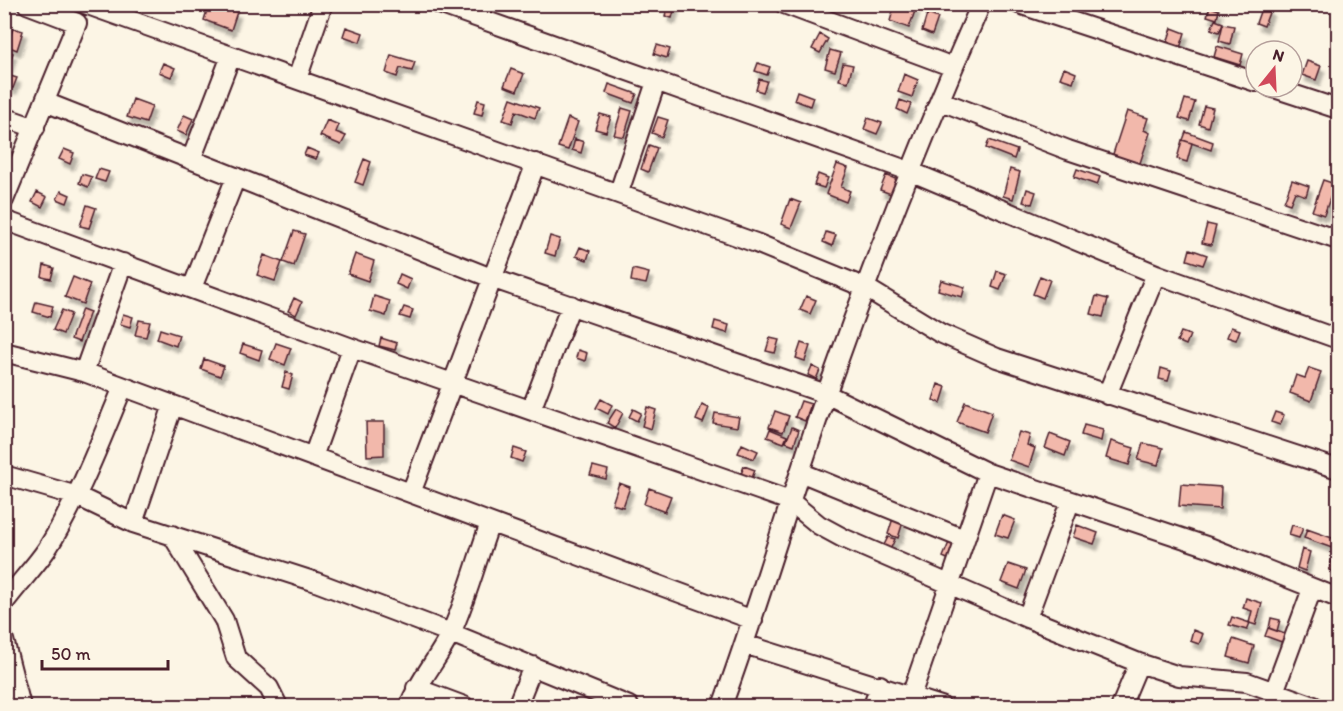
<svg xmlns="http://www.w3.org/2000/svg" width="1343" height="711" font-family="Itim,sans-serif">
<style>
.building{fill:#f2b8ab;stroke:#4a1f2b;stroke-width:1.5;filter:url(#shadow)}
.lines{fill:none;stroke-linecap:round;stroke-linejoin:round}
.street-casing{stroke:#4a1f2b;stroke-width:22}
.street{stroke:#fcf5e5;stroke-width:18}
</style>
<defs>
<filter id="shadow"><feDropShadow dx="3.5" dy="6" stdDeviation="1.5" flood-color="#0004"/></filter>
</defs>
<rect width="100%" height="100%" fill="#fcf5e5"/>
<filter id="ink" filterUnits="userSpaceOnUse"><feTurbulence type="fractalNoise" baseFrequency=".0167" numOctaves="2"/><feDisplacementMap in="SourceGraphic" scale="12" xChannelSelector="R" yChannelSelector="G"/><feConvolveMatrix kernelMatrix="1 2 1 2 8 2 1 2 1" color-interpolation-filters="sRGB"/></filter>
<g filter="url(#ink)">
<!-- building -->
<path class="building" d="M209,4L237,12L231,30L204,20Z
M668,4H676L672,18L665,16Z
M895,4L916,8L909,28L890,21Z
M1262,6L1270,10L1264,26L1256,23Z
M1210,7L1219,10L1217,19L1207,16Z
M927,14L938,18L932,35L922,31Z
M1215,20L1223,23L1219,32L1211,29Z
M1223,24L1234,26L1230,44L1219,41Z
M346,27L363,33L360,42L343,36Z
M13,28L23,31L17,50L7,46Z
M1172,28L1185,33L1179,51L1166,46Z
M820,34L828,39L820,53L812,49Z
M657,45L670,49L667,58L654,54Z
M1217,46L1243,54L1240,65L1214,57Z
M4,50L13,53L8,69L4,67Z
M830,50L841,53L835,71L825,68Z
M391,55L415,62L412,71L400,68L397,77L386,73Z
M1307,61L1321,66L1316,80L1302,75Z
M163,63L175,68L171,77L159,72Z
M758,63L770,67L767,75L755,71Z
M843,63L853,65L848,82L839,80Z
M1064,68L1076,73L1073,82L1060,78Z
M511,69L524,74L517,91L504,86Z
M4,74L17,78L13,88L4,85Z
M904,74L918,80L912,97L898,92Z
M759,79L767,81L763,92L756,90Z
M609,84L637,94L633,103L606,93Z
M797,91L813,97L810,106L794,100Z
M511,98L539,108L535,118L516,111L512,123L503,120Z
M133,99L152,106L146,123L127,117Z
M1185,99L1195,102L1189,121L1179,118Z
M478,100L485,102L482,115L474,113Z
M900,100L911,104L907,114L897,109Z
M1204,106L1213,108L1208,127L1199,124Z
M622,108L632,111L624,137L614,135Z
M1127,111L1148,118L1144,130L1150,133L1138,169L1111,160Z
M600,114L611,117L606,132L595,129Z
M184,115L193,119L186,135L177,131Z
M658,117L668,120L662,137L652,133Z
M568,118L578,122L568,150L558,147Z
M868,118L882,123L877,134L864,129Z
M327,120L339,125L336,132L346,136L341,145L320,136Z
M1186,132L1213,142L1211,150L1183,140Z
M575,139L584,142L581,153L572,150Z
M989,140L1017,150L1014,159L986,148Z
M1182,140L1192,143L1187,162L1177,159Z
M649,145L657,148L648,172L641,169Z
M307,148L319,153L316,159L304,155Z
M64,149L74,153L70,164L59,159Z
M364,159L371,162L363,185L355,182Z
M837,164L848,168L841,187L850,191L846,202L826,194Z
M99,169L109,172L105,182L95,179Z
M1010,169L1020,172L1013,199L1003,196Z
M1077,169L1100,177L1097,185L1074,177Z
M82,174L92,177L88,187L79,183Z
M818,174L828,178L824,188L814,185Z
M886,175L900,181L894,195L880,190Z
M1292,180L1309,186L1306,196L1295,192L1290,204L1284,202Z
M1323,180L1335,184L1324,215L1312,211Z
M1027,189L1036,192L1032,204L1023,202Z
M61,191L70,195L67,203L57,199Z
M37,192L47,197L42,207L32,202Z
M790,199L801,203L791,228L781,224Z
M87,205L96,208L89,228L80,226Z
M1207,224L1216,226L1211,245L1202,243Z
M294,231L305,234L294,266L283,262Z
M826,232L836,235L832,246L823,242Z
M550,236L560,239L555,256L545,253Z
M580,247L590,251L587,260L576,256Z
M1190,249L1207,255L1203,265L1187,260Z
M355,254L374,261L368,281L348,274Z
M264,255L282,262L275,281L257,275Z
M44,265L54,268L51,279L42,277Z
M633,269L649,273L646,284L631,281Z
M997,271L1006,274L1000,290L992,287Z
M400,274L411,279L407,289L396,284Z
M1040,276L1050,280L1043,298L1033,294Z
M73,277L90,284L83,304L65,297Z
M941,280L965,287L962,297L938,290Z
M374,296L390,301L386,316L370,311Z
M806,296L816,300L810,314L800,310Z
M1096,296L1108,299L1103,317L1091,314Z
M294,298L302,302L296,315L288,311Z
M36,302L53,306L50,317L33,312Z
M404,307L413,310L410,319L400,316Z
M82,309L90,312L79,342L71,339Z
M62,310L71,314L63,334L53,330Z
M123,314L133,317L130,327L120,324Z
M139,320L150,322L146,337L135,335Z
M715,321L729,325L727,333L713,329Z
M1231,327L1240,330L1236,340L1227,337Z
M160,329L179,335L176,346L157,339Z
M1181,332L1190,335L1186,345L1177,341Z
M381,338L397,343L395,350L379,346Z
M770,338L779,340L775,353L766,351Z
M276,343L291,348L285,365L270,359Z
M801,343L810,346L805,361L796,358Z
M243,344L262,350L259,360L240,353Z
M578,350L587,353L585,361L576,358Z
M204,359L224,366L220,376L201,369Z
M812,366L820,370L816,379L808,375Z
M1161,368L1171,371L1168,381L1159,379Z
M1309,368L1321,372L1311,401L1290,393L1296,375L1305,378Z
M286,372L293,375L289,389L282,387Z
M938,384L946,387L941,403L933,400Z
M601,399L612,405L608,414L596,408Z
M801,401L811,404L805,421L795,417Z
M965,402L992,412L985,432L957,422Z
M702,405L709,408L703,423L696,420Z
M647,407L656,410L651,429L642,426Z
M616,409L623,413L615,428L607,423Z
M633,409L641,413L637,421L629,417Z
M775,411L789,416L783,432L769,427Z
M1275,412L1284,415L1280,425L1271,422Z
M715,413L739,417L737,427L713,423Z
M366,422H384V455L367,456Z
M1084,425L1103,430L1101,441L1081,435Z
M792,427L799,430L794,445L786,442Z
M770,429L787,436L784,443L767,437Z
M1019,432L1030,435L1027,445L1035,448L1029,467L1009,460Z
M1050,434L1070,442L1065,456L1045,448Z
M1111,441L1134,448L1129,465L1106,458Z
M1143,443L1163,448L1158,465L1138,460Z
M742,444L758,451L754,459L738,453Z
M514,448L526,452L522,462L511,458Z
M593,466L608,470L606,479L590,475Z
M744,466L755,470L751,481L740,477Z
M619,483L630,487L623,507L612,504Z
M1181,484L1221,487L1220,509L1179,506Z
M649,488L671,496L665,512L644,504Z
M1002,515L1015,520L1008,538L995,534Z
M893,518L903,522L898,538L888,534Z
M1077,525L1098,533L1094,544L1073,537Z
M1292,525L1303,528L1299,538L1289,535Z
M1307,529L1335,539L1332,548L1304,538Z
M888,537L895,539L890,550L883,547Z
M950,540L959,545L952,561L943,557Z
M1302,549L1310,552L1305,571L1297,568Z
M1332,560L1338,562V573L1329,570Z
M1008,564L1026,570L1019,589L1001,582Z
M1246,598L1262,603L1256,625L1249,623L1252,611L1243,608Z
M1232,617L1250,623L1247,630L1229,625Z
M1271,618L1280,620L1277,631L1269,628Z
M1268,628L1296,638L1293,646L1265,636Z
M1193,630L1203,634L1199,644L1190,641Z
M1233,639L1254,646L1249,663L1228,657Z"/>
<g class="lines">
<defs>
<path id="street" d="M85,4L756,243L866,288L940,333L997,358L1338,469
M439,4L912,172L1156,274L1338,339
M784,4L953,67
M1019,4L1256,82
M297,79L323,4
M1271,87L1338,109
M941,101L1068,150L1338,240
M45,102L494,279L826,394L988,473L1212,548L1338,598
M4,117L35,128
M191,160L231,56
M619,192L656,82
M4,200L77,23L27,4
M4,220L352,348L790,501L819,525L843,538L1027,618L1139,663L1179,676L1247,682L1314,706
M192,288L236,177
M4,352L84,372L753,620
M84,372L123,263
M1107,395L1156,274
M531,410L571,305
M313,457L352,348
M800,472L964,539
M4,475L77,496L133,523L316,582L451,633L629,706
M411,493L536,163
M133,523L173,405
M172,535L224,620L236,658L269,688L278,706
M4,603C18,584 34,568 47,549C79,498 100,442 123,387
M1027,618L1070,502
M4,640L21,706
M744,644L941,706
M416,688L464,706
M1274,692L1312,589
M911,696L988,473
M409,706C419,680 438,659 451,633C467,598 477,559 490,523
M517,706L533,666
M722,706C760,603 790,497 827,392C873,261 925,131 981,4
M873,706L880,685
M1121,706L1139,663"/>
</defs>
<!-- street casing -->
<use href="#street" class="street-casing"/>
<!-- street -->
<use href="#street" class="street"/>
</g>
</g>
<!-- margin -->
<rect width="1343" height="711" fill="none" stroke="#fcf5e5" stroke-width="24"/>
<rect x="12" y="12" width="1319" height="687" fill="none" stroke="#4a1f2b" stroke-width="2" filter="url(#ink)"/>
<!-- north arrow -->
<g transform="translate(1274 69) rotate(18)"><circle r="28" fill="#fcf5e5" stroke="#b59f9b" stroke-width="1.5"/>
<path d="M0-4.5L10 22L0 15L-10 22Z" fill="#d1495b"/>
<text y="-9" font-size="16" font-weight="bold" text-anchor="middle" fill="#4a1f2b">N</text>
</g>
<!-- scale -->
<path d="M42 660v9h126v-9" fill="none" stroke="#4a1f2b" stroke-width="3"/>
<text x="51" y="660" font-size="18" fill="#4a1f2b" stroke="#fcf5e5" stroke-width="4.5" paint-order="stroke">50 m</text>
</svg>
